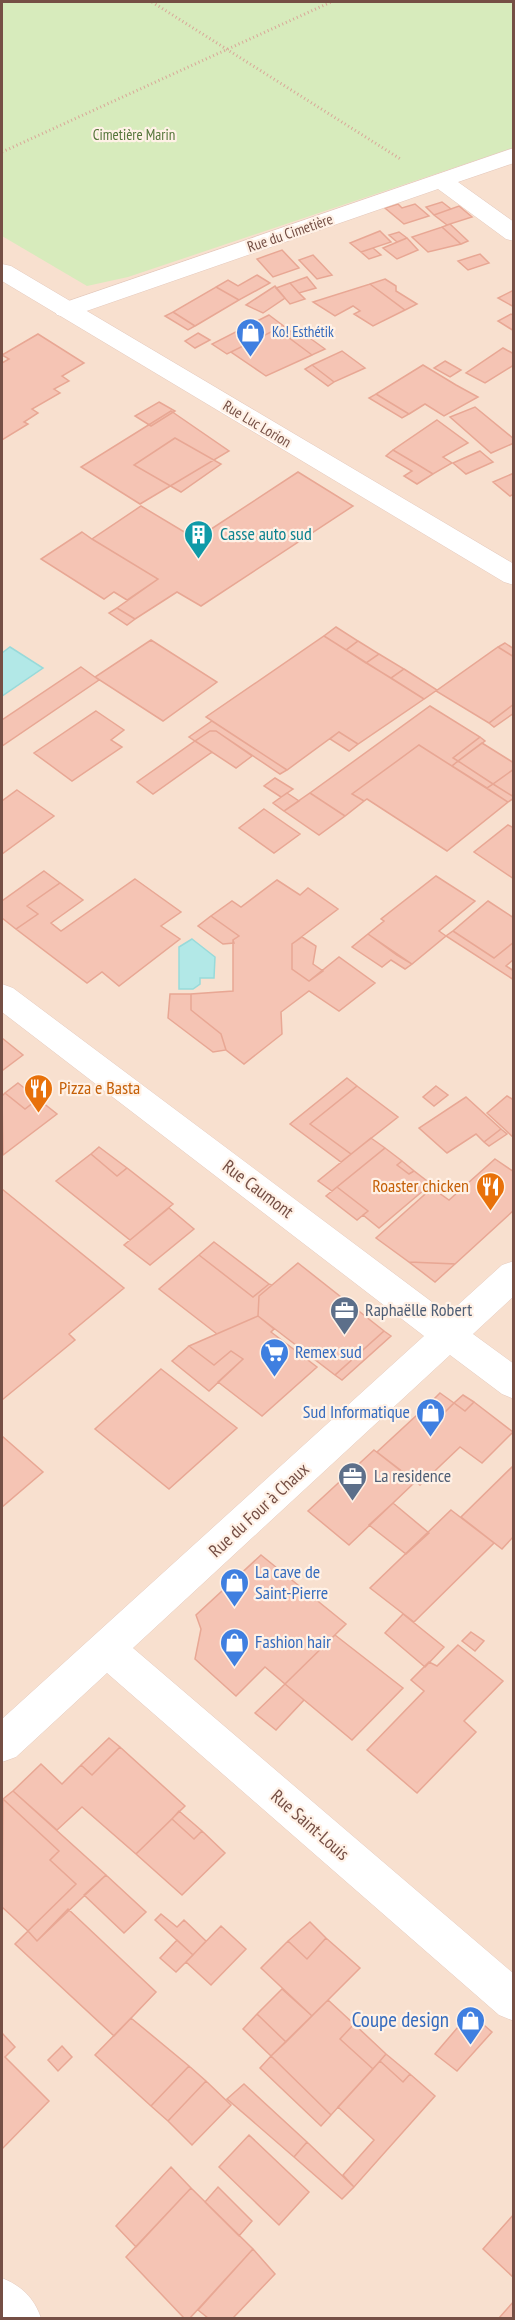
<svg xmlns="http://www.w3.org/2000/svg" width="515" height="2320" font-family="'PT Sans Narrow',sans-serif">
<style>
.residential{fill:#f8e0cf}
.green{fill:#d7ebbc}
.water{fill:#b2e8e7;stroke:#98dada;stroke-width:1.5}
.building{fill:#f5c4b4;stroke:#e8a794;stroke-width:1.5}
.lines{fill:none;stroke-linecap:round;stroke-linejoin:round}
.minor-casing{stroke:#e4c9bd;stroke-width:1}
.tertiary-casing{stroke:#e4c9bd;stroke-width:1}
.path{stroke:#d9a798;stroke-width:3;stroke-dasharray:1 3;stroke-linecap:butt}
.minor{fill:#fff;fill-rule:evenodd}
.tertiary{fill:#fff;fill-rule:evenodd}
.labels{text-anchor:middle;stroke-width:4.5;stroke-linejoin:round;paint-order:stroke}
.far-park-label{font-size:15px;fill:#55753a;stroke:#fff1e6}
.far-street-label{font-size:15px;fill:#754f45;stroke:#fff1e6}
.far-shop-label{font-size:15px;fill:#366cbe;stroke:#fff1e6;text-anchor:start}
.culture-label{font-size:18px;fill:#0d838f;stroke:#fff1e6;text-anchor:start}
.food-label{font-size:18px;fill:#c56008;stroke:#fff1e6;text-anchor:start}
.street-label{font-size:18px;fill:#754f45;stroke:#fff1e6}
.service-label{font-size:18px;fill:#4e5e75;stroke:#fff1e6;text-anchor:start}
.shop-label{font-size:18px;fill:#366cbe;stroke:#fff1e6;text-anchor:start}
.near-shop-label{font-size:21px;fill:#366cbe;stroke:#fff1e6;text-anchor:end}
</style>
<rect width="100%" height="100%" fill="#feedde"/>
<!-- residential -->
<path class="residential" d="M2,2H513V2318H2Z"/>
<!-- green -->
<path class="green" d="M2,2H513V148L128,277L87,286L2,236Z"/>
<!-- water -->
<path class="water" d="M10,647L43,668L2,696V653Z
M192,939L215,957L214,978H200V984L193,989H179V947Z"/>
<!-- building -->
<path class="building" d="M442,202L451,209L434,215L426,207Z
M398,204L402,208L415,204L429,216L404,224L385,208Z
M459,206L472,217L447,225L434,215Z
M450,224L468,241L461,244L442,227Z
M442,227L461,244L428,252L412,237Z
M380,231L391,242L361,252L350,243Z
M399,232L407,238L397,242L389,235Z
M407,238L418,250L397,259L383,248Z
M373,248L381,255L369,259L361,252Z
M282,250L299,268L273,277L257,259Z
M480,254L489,263L468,270L458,261Z
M313,255L332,275L317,279L299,260Z
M257,275L270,283L239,300L216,287L228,280L238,286Z
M307,277L316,288L299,293L290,283Z
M385,279L396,286V291L417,304L405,310L370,284Z
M290,283L299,293L305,299L290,304L276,288Z
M370,284L405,310L373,326L354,314L360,311L353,306L335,316L313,302Z
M275,286L285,298L263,313L246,305Z
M216,287L239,300L195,326L173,312Z
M514,290V307L498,298Z
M173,312L195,326L188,330L165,316Z
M511,314L514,316V331L498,321Z
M269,315L301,339L307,336L325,349L312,355L277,329L227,354L212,344Z
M277,329L312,355L266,376L231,352Z
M198,333L210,340L195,348L185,341Z
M38,334L84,363L62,376L69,381L54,389L60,393L32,409L38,413L24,422L28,424L2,440V363L9,359L2,355Z
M503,348L514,354V365L485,383L466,373Z
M342,351L365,368L334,382L312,365Z
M445,361L461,370L450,377L434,368Z
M312,365L334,382L328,386L305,369Z
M423,365L456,385L478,397L444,416L425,404L409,414L376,394Z
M376,394L409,414L402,418L369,398Z
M159,402L175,411L151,426L135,416Z
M475,407L514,439V443L491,453L450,417Z
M171,411L229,451L140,504L81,467Z
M437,420L468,443L443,457L452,463L433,474L393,450Z
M175,438L221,464L181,492L134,465Z
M393,450L420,466L433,474L417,484L404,476L412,471L386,456Z
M480,451L493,462L466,474L453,463Z
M298,472L353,506L201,606L177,592L135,619L117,608L158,579L92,539L141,506L196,539Z
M514,473V494L510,496L493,482Z
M82,532L92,539L158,579L127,600L114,592L104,599L41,559Z
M117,608L135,619L127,625L109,613Z
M336,627L358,641L346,650L324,636Z
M324,636L424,699L358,744L339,732L287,770L206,717Z
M151,640L217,682L163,721L95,677Z
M358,641L379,654L366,663L346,650Z
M505,643L514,649V657L498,647Z
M498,647L514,657V704L489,723L436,691Z
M379,654L404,669L391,678L366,663Z
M81,667L99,680L2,746V720Z
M404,669L437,690L424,699L391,678Z
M514,704V713L494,727L489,723Z
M430,706L480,737L453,758L458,761L452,766L419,745L352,794L364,801L345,816L310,793Z
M96,711L124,730L111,740L122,747L72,781L34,753Z
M212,721L287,770L280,774L216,731H210L195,741L189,737Z
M210,731H216L252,756L236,768L195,741Z
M339,732L358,744L349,751L330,739Z
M480,737L485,741L458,761L453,758Z
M195,741L212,752L153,794L137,782Z
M482,743L514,763V769L493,784L458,761Z
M419,745L508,802L447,851L367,799L364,801L352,794Z
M458,761L493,784L487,788L452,766Z
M514,769V797L493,784Z
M275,778L293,789L281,797L264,786Z
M493,784L514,797V798L508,802L487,788Z
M17,790L54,816L2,854V801Z
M287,793L299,801L284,811L273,803Z
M310,793L345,816L319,835L284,811Z
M264,809L300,834L274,853L239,828Z
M508,825L514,828V879L474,852Z
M44,871L60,883L27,906L38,914L16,929L2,918V901Z
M436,876L475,901L439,931L446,936L412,964L368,934L384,921L381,919Z
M135,879L181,912L161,926L180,939L119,986L102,972L87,983L16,929L38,914L27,906L60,883L83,900L51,923L61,931Z
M277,880L300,895L308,888L338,909L292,944V969L309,981L339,957L375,983L339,1011L309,991L281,1012L282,1034L244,1064L226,1050L221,1034L191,1010V994L233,991V940L239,936L211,916L232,901L241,907Z
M488,901L514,918V942L494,958L453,931Z
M211,916L239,936L233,940L234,943L223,944L198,926Z
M453,931L494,958L514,942V959L506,966L514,971V980L446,936Z
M368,934L397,955L412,964L405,969L391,960L382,967L352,947Z
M302,937L316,946L313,964L323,971L309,981L292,969V944Z
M170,994H191V1010L221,1034L226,1050L213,1052L168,1018Z
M2,1038L23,1055L3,1070L2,1069Z
M347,1078L357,1086L310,1124L351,1154L341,1162L290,1124Z
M18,1083L38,1099L25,1109L5,1093Z
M357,1086L398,1117L351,1154L310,1124Z
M436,1086L448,1095L434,1106L423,1097Z
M5,1093L25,1109L38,1099L57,1114L3,1155L2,1096Z
M507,1096L514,1100V1138L487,1113Z
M466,1097L501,1129L484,1142L476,1134L447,1153L419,1128Z
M501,1129L507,1134L489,1146L484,1142Z
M371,1138L385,1148L332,1191L318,1181Z
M99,1147L127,1168L117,1176L91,1154Z
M385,1148L402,1161L397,1165L409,1174L414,1171L431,1184L379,1228L363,1215L368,1211L337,1187Z
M91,1154L117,1176L127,1168L173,1204L130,1240L56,1181Z
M495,1159L514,1172V1210L455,1264L409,1262L376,1238L432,1188L449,1200Z
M402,1161L414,1171L409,1174L397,1165Z
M337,1187L368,1211L357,1220L326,1196Z
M2,1189L124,1288L69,1334L75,1340L2,1400Z
M169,1208L194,1229L150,1265L124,1245Z
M214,1242L269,1284L253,1297L199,1255Z
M199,1255L253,1297L269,1284L272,1285L259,1296L258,1316L217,1334L159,1289Z
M409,1262L455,1264L435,1282Z
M298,1263L384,1331L335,1375L258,1316L259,1296Z
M258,1316L274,1329L271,1332L317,1367L262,1416L218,1382L243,1359L231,1351L214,1365L189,1346Z
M384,1331L391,1336L342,1380L335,1375Z
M189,1346L214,1365L231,1351L243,1359L209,1391L172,1361Z
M161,1369L237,1428L169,1489L95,1429Z
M440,1393L454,1403L444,1413L430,1403Z
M463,1395L474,1402L465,1411L454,1403Z
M474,1402L513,1432L482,1463L460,1447L420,1485L377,1452L430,1403L444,1413L454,1403L465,1411Z
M2,1436L43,1472L2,1507Z
M374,1450L415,1482L349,1545L308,1511Z
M514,1465V1536L502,1549L461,1517Z
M393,1503L429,1533L406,1554L369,1525Z
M451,1510L494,1543L414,1622L370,1588Z
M261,1555L346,1624L285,1684L265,1667L236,1696L195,1659L201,1629L196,1615Z
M403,1614L444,1647L425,1667L385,1633Z
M471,1632L484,1641L475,1651L462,1641Z
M335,1635L403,1688L352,1740L285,1684Z
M458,1645L503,1681L464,1721L476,1732L417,1793L367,1750L424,1691L411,1680L429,1662L437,1666Z
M285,1684L304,1700L276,1730L255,1713Z
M109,1738L120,1747L92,1775L81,1765Z
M120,1747L185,1806L136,1854L82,1807L57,1830L13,1791L41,1764L62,1784L81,1765L92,1775Z
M13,1791L106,1875L37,1941L28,1931L76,1884L50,1860L59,1851L3,1799Z
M3,1799L59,1851L50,1860L76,1884L28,1931L2,1907Z
M179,1811L202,1831L194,1839L172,1819Z
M172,1819L194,1839L202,1831L225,1853L182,1895L136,1854Z
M106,1875L146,1912L124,1933L84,1895Z
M68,1909L156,1992L114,2036L15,1944L28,1931L37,1941Z
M161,1914L177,1927L184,1920L206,1941L193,1955L155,1920Z
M310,1922L326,1938L307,1959L288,1941Z
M221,1926L246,1949L211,1985L186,1962Z
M326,1938L360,1968L312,2016L261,1968L288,1941L307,1959Z
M177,1940L193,1955L176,1972L160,1958Z
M282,1989L312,2016L286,2042L257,2014Z
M328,2000L354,2024L340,2039L373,2069L331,2115L271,2056Z
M470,2013L492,2032L457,2071L435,2054Z
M257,2014L286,2042L271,2056L243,2029Z
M131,2018L189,2066L151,2106L95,2055Z
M354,2024L386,2054L373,2069L340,2039Z
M2,2033L15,2047L5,2057L49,2101L2,2149Z
M62,2046L72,2057L58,2071L48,2060Z
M386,2054L410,2074L403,2082L380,2061Z
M271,2056L331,2115L321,2126L260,2068Z
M380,2061L403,2082L410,2074L435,2096L354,2187L343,2175L374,2140L338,2107Z
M189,2066L206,2081L168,2121L151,2106Z
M206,2081L231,2105L192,2145L168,2121Z
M244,2084L307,2142L294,2157L227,2099Z
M249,2135L309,2192L279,2225L219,2167Z
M307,2142L354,2187L342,2199L294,2157Z
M171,2167L191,2188L136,2247L116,2226Z
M218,2187L252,2221L239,2236L205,2202Z
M191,2188L253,2249L190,2318H184L126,2257Z
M514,2214V2278L483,2249Z
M253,2249L275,2274L233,2318H208L198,2310Z
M514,2301V2318H499Z"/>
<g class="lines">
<defs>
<path id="minor" d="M514,148V163L458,182L514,222V241L506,239L438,189L75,315L66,317L57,315L54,310L57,305Z
M2,984L13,988L448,1314L502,1265L514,1261V1296L473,1334L514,1364V1399L502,1394L450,1355L133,1648L514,1974V2021L499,2015L107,1673L16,1757L2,1762V1719L424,1336L2,1012Z
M2,2278C22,2286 34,2298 41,2318H2Z"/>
<path id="tertiary" d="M2,264L11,266L514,564V585L504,582L2,281Z"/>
</defs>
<!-- minor casing -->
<use href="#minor" class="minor-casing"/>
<!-- tertiary casing -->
<use href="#tertiary" class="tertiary-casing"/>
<!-- path -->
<path class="path" d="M152,2L402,160
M2,152L331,2"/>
<!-- minor -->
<use href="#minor" class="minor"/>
<!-- tertiary -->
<use href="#tertiary" class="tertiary"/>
</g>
<!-- icons -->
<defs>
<symbol id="shop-pin" viewBox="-11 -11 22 30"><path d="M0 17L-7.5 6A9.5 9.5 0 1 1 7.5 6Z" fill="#3f7fe0" stroke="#fff1e6"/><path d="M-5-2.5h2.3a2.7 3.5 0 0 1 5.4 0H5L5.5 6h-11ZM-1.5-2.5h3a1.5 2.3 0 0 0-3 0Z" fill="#fff"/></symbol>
<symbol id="building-pin" viewBox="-11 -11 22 30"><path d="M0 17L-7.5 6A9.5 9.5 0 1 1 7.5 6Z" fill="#0f9aa8" stroke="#fff1e6"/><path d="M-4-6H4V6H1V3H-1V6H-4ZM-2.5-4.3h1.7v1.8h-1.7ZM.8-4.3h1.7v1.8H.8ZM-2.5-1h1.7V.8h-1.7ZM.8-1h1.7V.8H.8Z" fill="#fff"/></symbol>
<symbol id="restaurant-pin" viewBox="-11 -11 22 30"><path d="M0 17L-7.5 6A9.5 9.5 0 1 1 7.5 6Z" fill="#e8710a" stroke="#fff1e6"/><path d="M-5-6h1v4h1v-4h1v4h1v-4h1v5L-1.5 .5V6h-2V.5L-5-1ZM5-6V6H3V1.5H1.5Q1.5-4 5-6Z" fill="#fff"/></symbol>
<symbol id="office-pin" viewBox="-11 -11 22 30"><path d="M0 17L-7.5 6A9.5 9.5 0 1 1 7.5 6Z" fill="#5c6f8a" stroke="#fff1e6"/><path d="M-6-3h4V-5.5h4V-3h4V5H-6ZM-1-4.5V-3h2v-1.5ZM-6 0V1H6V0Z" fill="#fff"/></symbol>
<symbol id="supermarket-pin" viewBox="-11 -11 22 30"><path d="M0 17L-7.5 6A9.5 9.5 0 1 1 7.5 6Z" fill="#3f7fe0" stroke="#fff1e6"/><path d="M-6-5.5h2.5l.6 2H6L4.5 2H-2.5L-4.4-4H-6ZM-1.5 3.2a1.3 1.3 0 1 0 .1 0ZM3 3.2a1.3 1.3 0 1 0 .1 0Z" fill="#fff"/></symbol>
</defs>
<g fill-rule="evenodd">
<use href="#shop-pin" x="234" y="316" width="33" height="45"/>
<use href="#building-pin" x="182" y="518" width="33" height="45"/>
<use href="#restaurant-pin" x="22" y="1072" width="33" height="45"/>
<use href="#restaurant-pin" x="474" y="1170" width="33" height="45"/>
<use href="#office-pin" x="328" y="1294" width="33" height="45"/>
<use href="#supermarket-pin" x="258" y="1336" width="33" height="45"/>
<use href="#shop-pin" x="414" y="1396" width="33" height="45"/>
<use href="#office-pin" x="336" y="1460" width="33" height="45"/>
<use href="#shop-pin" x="218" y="1566" width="33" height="45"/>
<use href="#shop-pin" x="218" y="1626" width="33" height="45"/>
<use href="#shop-pin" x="454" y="2004" width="33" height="45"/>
</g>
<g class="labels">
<!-- far-park labels -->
<g class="far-park-label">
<text x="134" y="140">Cimetière Marin</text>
</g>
<!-- far-street labels -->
<g class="far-street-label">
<text transform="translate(290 233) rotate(-19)" y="5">Rue du Cimetière</text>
<text transform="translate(257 424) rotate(31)" y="5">Rue Luc Lorion</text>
</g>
<!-- far-shop labels -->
<g class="far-shop-label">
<text x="272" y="337">Ko! Esthétik</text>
</g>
<!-- culture labels -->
<g class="culture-label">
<text x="220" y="540">Casse auto sud</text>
</g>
<!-- food labels -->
<g class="food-label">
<text x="59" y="1094">Pizza e Basta</text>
<text x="469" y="1192" text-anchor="end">Roaster chicken</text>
</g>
<!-- street labels -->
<g class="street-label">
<text transform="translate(258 1189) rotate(37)" y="6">Rue Caumont</text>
<text transform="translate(259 1510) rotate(-43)" y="6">Rue du Four à Chaux</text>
<text transform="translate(310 1825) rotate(41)" y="6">Rue Saint-Louis</text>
</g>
<!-- service labels -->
<g class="service-label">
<text x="365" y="1316">Raphaëlle Robert</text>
<text x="374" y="1482">La residence</text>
</g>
<!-- shop labels -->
<g class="shop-label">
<text x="295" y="1358">Remex sud</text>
<text x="410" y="1418" text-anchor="end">Sud Informatique</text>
<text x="255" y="1578">La cave de<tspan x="255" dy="21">Saint-Pierre</tspan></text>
<text x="255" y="1648">Fashion hair</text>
</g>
<!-- near-shop labels -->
<g class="near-shop-label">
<text x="449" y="2027">Coupe design</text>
</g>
</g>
<!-- border -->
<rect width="515" height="2320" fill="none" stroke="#754f45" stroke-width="6"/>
</svg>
